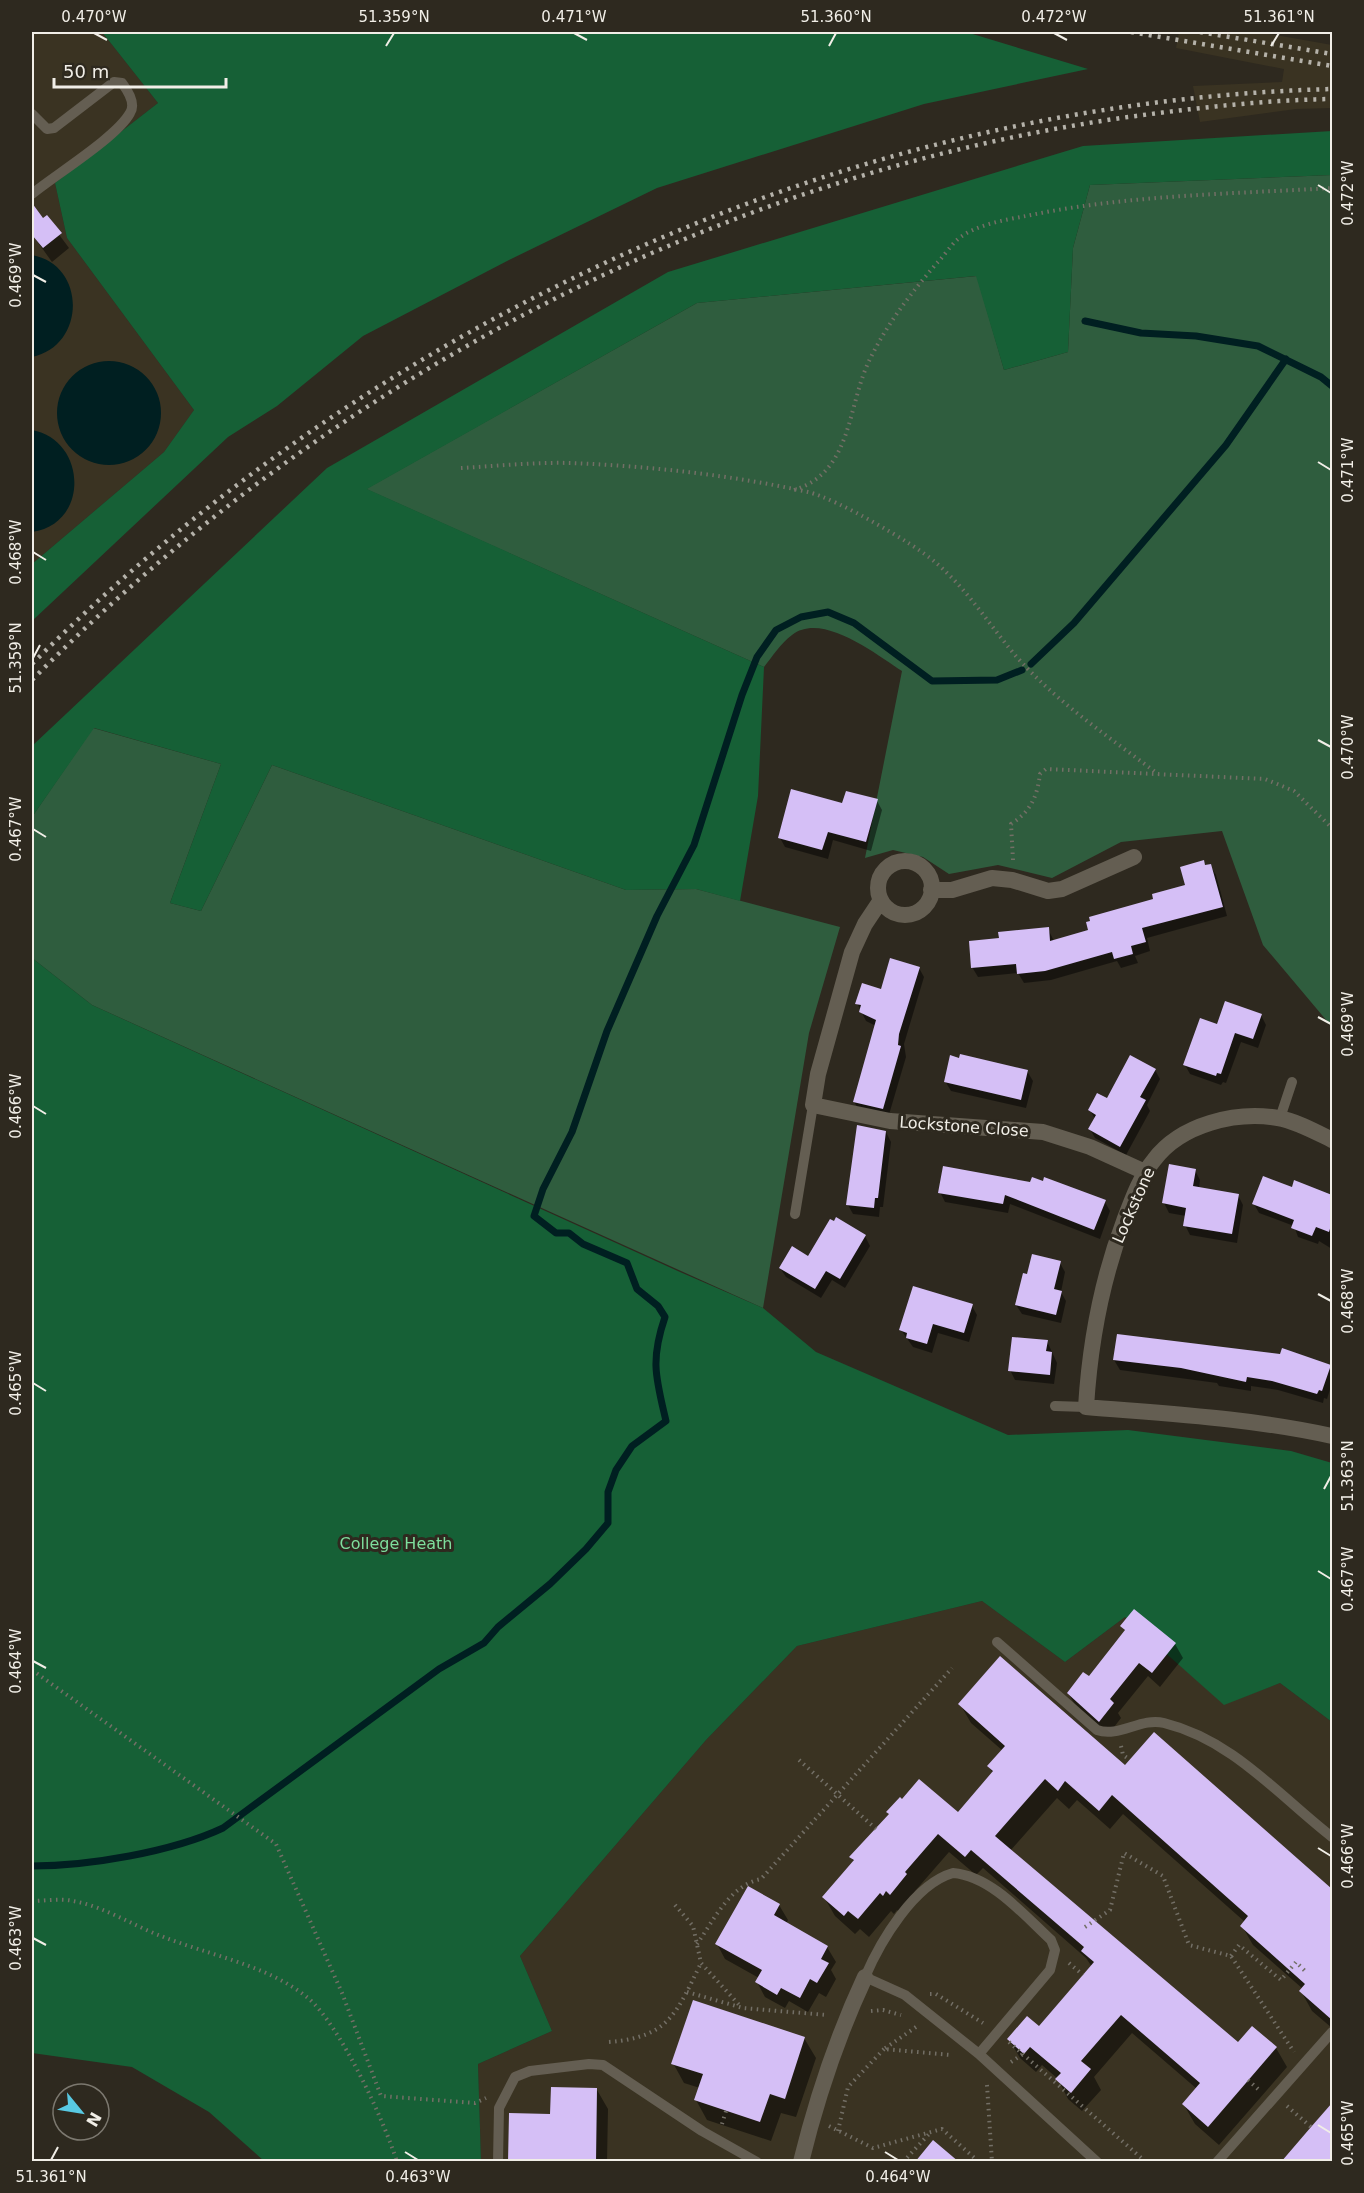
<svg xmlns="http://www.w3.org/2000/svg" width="1364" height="2193" font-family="'DejaVu Sans',sans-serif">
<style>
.built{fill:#3a3322}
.green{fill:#2f5d3e}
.forest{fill:#166036}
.water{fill:#001f21}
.shadow{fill:#0007}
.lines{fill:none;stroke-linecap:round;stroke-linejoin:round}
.stream{stroke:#001f21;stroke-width:7}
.building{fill:#d5bff6}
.path{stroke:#736f66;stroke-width:4;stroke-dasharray:1.5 4.5;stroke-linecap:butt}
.service{stroke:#645e52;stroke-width:10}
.minor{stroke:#645e52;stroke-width:16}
.rail{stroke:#b5b2aa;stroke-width:4.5;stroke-dasharray:3 6;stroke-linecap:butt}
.ticks{fill:none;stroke:#f1eee7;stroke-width:2}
.labels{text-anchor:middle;stroke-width:6;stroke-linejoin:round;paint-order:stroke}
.street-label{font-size:16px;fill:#f1eee7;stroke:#2e291f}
.park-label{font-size:16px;fill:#7ede9d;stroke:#2e291f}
.neatline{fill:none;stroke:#f1eee7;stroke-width:2}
.ticks-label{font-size:15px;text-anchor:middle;fill:#f1eee7}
</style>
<rect width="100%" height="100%" fill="#2e291f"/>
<!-- built -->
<path class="built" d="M32,32H102L158,103L55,183L67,238L194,410L164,452L32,564Z
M1179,32H1258L1332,45V108L1296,109L1200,122L1193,86L1282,82L1284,69L1176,48Z
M982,1601L1065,1662L1125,1617L1224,1704L1280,1683L1332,1722V2161H481L478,2064L552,2031L520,1956L706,1740L797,1646Z"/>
<!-- green -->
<path class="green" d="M1332,175V1027L1263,945L1222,831L1121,842L1052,878L998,865L949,874L923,857L893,850L865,858L902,671C877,655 822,611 792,635C781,643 772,657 764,667L366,489L697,303L977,276L1004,370L1068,352L1073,248L1090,185Z
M93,728L221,764L170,903L201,911L272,765L626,890L696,889L840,927L809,1033L763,1308L92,1005L32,958V817Z"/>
<!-- forest -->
<path class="forest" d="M102,32H966L1088,69L924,104L657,188L509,260L363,336L277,406L228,437L32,621V564L164,452L194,410L67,238L55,183L158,103Z
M1332,131V175L1090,185L1073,248L1068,352L1004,370L976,276L697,303L367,489L764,667L758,796L740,901L696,889L626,890L272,765L201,911L170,903L221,764L94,728L32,817V746L327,468L668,272L1083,146Z
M32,958L92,1005L680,1272L763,1308L816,1352L1008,1435L1128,1430L1291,1451L1332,1463V1722L1280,1683L1224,1705L1125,1617L1065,1662L982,1601L797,1646L706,1740L520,1956L552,2031L478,2064L481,2161H264L209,2112L132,2067L32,2053Z"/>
<!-- water -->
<path class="water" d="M32,255C87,265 86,346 32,357Z
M57 413a52 52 0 1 1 104 0a52 52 0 1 1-104 0Z
M32,430C87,440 90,524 32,532Z"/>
<!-- shadow -->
<path class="shadow" d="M46,217L69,248L52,262L32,234V230Z
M877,801L882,810L871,851L833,840L828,859L785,847L780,838L843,805Z
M1203,862L1206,866L1210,865L1216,875L1227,916L1147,938L1150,951L1135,956L1138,963L1121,968L1117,961L1051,980L1024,983L1018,973L978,977L972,967L1000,940L1048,929L1054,941L1090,931L1187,886Z
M919,968L924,977L904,1044L906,1057L888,1118L860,1111L854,1102L876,1026L866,1021L857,1003Z
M1261,1015L1266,1025L1258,1048L1241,1042L1226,1083L1223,1082L1221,1085L1190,1074L1185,1065L1218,1026Z
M1155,1070L1160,1079L1147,1105L1150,1111L1126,1155L1095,1138L1090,1129L1095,1119L1090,1110Z
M1027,1071L1033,1081L1026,1108L951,1091L945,1081Z
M886,1132L891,1142L883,1207H880L879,1217L853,1214L848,1205Z
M945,1168L1105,1202L1110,1211L1100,1239L1010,1204L1008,1213L945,1202L940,1192Z
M1195,1170L1200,1180L1199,1188L1238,1195L1243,1205L1237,1243L1190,1235L1185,1225L1186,1216L1169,1213L1164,1203Z
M1295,1182L1332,1197V1249L1319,1241L1318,1244L1298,1237L1294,1226L1259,1213L1254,1204L1293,1189Z
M865,1236L870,1246L845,1288L832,1280L821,1298L786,1277L780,1268Z
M1060,1263L1065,1272L1061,1292L1066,1301L1061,1323L1022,1314L1016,1305L1028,1276Z
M972,1306L977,1315L969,1342L938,1333L932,1353L913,1347L901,1330Z
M1118,1335L1330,1366L1332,1383L1327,1399L1324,1398L1323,1403L1278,1390L1251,1386V1391L1219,1386L1217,1383L1120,1370L1114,1360Z
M1047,1341L1057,1363L1054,1384L1015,1380L1010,1370Z
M1122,1627L1175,1644L1183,1658L1160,1687L1148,1676L1118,1713L1121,1718L1108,1735L1077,1708L1068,1693L1089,1678L1126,1632Z
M960,1704L1125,1767L1154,1734L1332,1891V1937L1327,1943L1332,1948V2028L1312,2011L1301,1991L1303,1989L1253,1945L1242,1926L1245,1922L1123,1814L1110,1829L1077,1800L1069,1809L1057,1798L1010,1851L1238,2044L1276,2048L1287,2067L1219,2145L1195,2124L1184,2105L1197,2089L1132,2033L1094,2077L1101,2090L1082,2111L1068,2099L1058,2079L1042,2065L1036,2072L1020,2058L1009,2039L1039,2028L1092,1967L1086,1958L983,1868L976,1875L949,1852L915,1891L901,1913L897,1910L894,1914L891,1911L869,1937L860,1929L855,1934L835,1916L824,1897L854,1862L851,1857L958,1814L993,1773L989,1767L1003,1751L971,1723Z
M779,1905L788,1920L786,1924L827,1947L836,1962L831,1970L836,1979L826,1997L819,1993L808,2012L789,2001L785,2008L765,1997L757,1982L759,1978L725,1959L717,1944Z
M804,2038L816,2058L796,2117L781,2113L771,2141L707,2120L696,2100L700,2088L684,2083L673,2063Z
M597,2090L608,2109L607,2162H510Z
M1332,2105V2162H1283Z"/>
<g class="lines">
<!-- stream -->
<path class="stream" d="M1085,321L1141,333L1196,336L1258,346L1321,377L1332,386
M1031,664L1074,623L1226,445L1286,359
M32,1866C88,1866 172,1852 223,1828L439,1669L484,1643L498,1627L550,1584L586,1549L608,1523V1492L616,1470L632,1446L666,1421C656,1378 650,1361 665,1317L658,1306L637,1289L627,1263L583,1244L569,1233H556L534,1216L543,1189L572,1132L607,1031L657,916L694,845L742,695L757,657L776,630L801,617L828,612L854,623L932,681L997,680L1022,670"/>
</g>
<!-- building -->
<path class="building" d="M32,203L43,218L47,215L62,233L43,248L32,235Z
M791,789L842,803L846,791L878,799L866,842L828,832L822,850L778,838Z
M1204,860L1205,865L1211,864L1223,907L1142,928L1146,942L1131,946L1133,954L1114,959L1112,952L1045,971L1017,974L1016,964L971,968L969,941L999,938L998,932L1049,927L1050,941L1088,930L1086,922L1090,921L1089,917L1153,899L1152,894L1185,885L1180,867Z
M890,958L920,967L899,1034L898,1045L901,1046L883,1109L853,1102L876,1020L859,1012L861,1005L855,1004L862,983L881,989Z
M1225,1001L1262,1014L1253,1039L1235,1033L1221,1074L1217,1073L1216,1076L1183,1065L1200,1018L1217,1024Z
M960,1054L1028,1070L1021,1100L944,1082L950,1055L959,1058Z
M1130,1055L1156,1069L1140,1097L1146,1100L1120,1147L1088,1129L1096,1115L1088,1110L1097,1093L1107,1098Z
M857,1125L886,1131L878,1198H875L874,1208L846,1205Z
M1169,1164L1196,1169L1193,1186L1239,1194L1232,1234L1183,1226L1186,1208L1162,1203Z
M943,1166L1030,1182L1032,1177L1043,1181L1044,1177L1106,1200L1094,1230L1005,1195L1003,1204L938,1193Z
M1263,1176L1292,1187L1294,1180L1332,1195V1222L1329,1232L1316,1227L1312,1236L1291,1228L1294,1220L1252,1204Z
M836,1217L866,1235L840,1279L826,1271L815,1289L779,1268L792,1246L808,1256L830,1219L834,1221Z
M1032,1254L1061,1261L1054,1289L1062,1291L1056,1315L1015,1305L1023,1273L1027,1274Z
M913,1286L973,1304L964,1333L933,1324L927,1344L906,1338L907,1333L899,1330Z
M1117,1334L1280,1354L1282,1348L1331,1365L1322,1391L1319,1390L1317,1394L1272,1381L1247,1377L1246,1382L1181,1368L1113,1360Z
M1012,1337L1048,1340L1046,1351L1052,1352L1050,1375L1008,1371Z
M1134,1609L1176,1643L1152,1673L1139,1663L1110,1699L1114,1703L1099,1722L1067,1693L1083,1672L1089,1676L1125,1630L1120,1626Z
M1000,1656L1125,1765L1154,1732L1332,1889V2020L1299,1991L1305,1984L1240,1926L1248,1916L1112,1795L1099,1811L1065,1781L1058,1791L1045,1779L995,1836L1238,2042L1252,2026L1277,2047L1208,2127L1182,2104L1200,2083L1121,2015L1081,2061L1091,2069L1071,2093L1055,2079L1061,2073L1030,2047L1024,2054L1007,2039L1027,2016L1039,2026L1094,1962L1081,1951L1084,1947L971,1850L965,1857L938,1834L905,1872L907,1874L890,1895L886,1891L883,1896L880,1893L858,1919L848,1911L844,1916L822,1897L854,1860L849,1857L889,1814L886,1812L900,1797L902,1799L919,1779L958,1812L993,1771L987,1766L1005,1746L958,1704Z
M748,1886L780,1904L774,1915L828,1946L821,1959L829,1963L817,1983L810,1979L800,1998L781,1988L777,1995L755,1982L762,1970L715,1944Z
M693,2000L805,2037L785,2099L770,2094L760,2122L694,2100L703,2074L671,2064Z
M551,2087L597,2088L596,2162H508L509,2113L550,2114Z
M1332,2103V2162H1281L1311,2127Z
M933,2140L959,2162H915Z"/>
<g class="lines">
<!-- path -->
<path class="path" d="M461,468C497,466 534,462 570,463C649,466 731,475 808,492C837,499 913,543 935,562C967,589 988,623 1015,655C1055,701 1109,737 1158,774
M794,490C853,472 847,405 870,359C887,324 911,293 937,263C944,256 950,246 958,239C975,225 1004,220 1026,216C1126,195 1230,194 1332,188
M1013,860L1011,824C1031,811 1037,797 1040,774L1046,769L1265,779L1294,791L1332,828
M32,1670L276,1844L342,1993L381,2096L475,2103L486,2098
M1121,1746L1123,1755L1130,1760
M799,1760L876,1829
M32,1901C44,1901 60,1898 73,1901C103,1906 132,1925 161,1936C208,1955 268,1965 308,1998C340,2025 384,2120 397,2162
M675,1905L693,1926L701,1963L741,2007
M1085,1927L1110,1910L1124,1853L1163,1876L1189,1945L1231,1956L1294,2052
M697,1944C714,1920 730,1885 761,1879L952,1668
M1231,1956L1239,1945L1281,1980L1296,1962L1307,1973
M1069,1963L1083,1975
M687,1992L743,2008L827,2015
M930,1994H936L983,2023
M871,2011L883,2010L901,2015
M916,2027L884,2049L951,2055
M609,2042C669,2037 676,2014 701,1963
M1009,2042L1146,2162
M1011,2062L1023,2054
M1248,2080L1259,2090
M987,2085L992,2162
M1287,2106L1311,2127
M722,2124L726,2111
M829,2126L873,2148L942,2129L979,2162
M838,2131L848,2087L884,2049
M903,2162L929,2134"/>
<!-- service -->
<path class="service" d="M32,114L47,129L54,128L114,82L122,83C128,91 136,104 130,113C117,137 55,175 32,194
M1280,1118L1292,1082
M795,1214L813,1105
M1055,1406L1086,1407
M997,1642L1097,1730C1119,1738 1141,1717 1164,1723C1233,1740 1278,1795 1332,1837
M979,2054L1050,1970L1055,1950L1051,1940C1024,1915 991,1876 953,1873C914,1884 880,1942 865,1977L905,1995L979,2054L1097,2162
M498,2162L499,2108L515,2077L530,2071L589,2064L603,2065L702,2131L757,2162
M1217,2162L1332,2032"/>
<!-- minor -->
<path class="minor" d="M878 888a27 27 0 1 1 54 0a27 27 0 1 1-54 0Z
M931,890H952L992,878L1012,880L1048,891L1062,889L1134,857
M881,900L865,924L852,952L818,1074L813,1105L890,1121L1043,1132L1090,1147L1145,1172
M1332,1140C1316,1132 1296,1121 1278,1118C1236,1111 1181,1124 1154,1160C1140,1177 1132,1200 1124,1221C1101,1282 1090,1342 1086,1407C1170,1414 1250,1418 1332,1436
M801,2162C817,2097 837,2037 865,1977"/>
<!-- rail -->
<path class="rail" d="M1131,32L1332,66
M1200,32L1332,54
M32,664C376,320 844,102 1332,89
M32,680C326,383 712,176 1128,117C1196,108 1264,100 1332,99"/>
</g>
<!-- ticks -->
<path class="ticks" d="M94,33L107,40M574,33L587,40M1054,33L1067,40M386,46L394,33M829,46L836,33M1271,46L1279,33M1318,185L1331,193M33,275L46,282M1318,462L1331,470M33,552L46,560M33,658L40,645M1318,740L1331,747M33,829L46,837M1318,1017L1331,1024M33,1106L46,1114M1318,1294L1331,1301M33,1383L46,1391M1324,1489L1331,1476M1318,1571L1331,1579M33,1661L46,1668M1318,1848L1331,1856M33,1938L46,1945M1318,2125L1331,2133M405,2152L418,2160M885,2152L898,2160M51,2160L58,2147"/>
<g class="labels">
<!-- street labels -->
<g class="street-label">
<text transform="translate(964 1126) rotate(4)" y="6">Lockstone Close</text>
<text transform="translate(1133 1205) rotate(-66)" y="6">Lockstone</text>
</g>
<!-- park labels -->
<g class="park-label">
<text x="396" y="1549">College Heath</text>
</g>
</g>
<!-- border -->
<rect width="1364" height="2193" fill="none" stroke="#2e291f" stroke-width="66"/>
<!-- north arrow -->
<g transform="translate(81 2112) rotate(120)"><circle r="28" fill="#2e291f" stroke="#7c786f" stroke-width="1.5"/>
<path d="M0-4.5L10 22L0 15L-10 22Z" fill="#58c9e3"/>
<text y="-9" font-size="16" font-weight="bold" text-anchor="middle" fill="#f1eee7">N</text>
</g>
<!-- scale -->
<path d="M54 78v9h172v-9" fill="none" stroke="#f1eee7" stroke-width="3"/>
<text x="63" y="78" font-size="18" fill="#f1eee7" stroke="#2e291f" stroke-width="4.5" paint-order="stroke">50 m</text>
<rect x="33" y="33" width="1298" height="2127" class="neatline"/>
<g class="ticks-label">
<text x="94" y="22">0.470°W</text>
<text x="394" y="22">51.359°N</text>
<text x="574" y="22">0.471°W</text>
<text x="836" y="22">51.360°N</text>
<text x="1054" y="22">0.472°W</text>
<text x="1279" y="22">51.361°N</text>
<text transform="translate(1348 193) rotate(-90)" y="5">0.472°W</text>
<text transform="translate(16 275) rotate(-90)" y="5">0.469°W</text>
<text transform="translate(1348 470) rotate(-90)" y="5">0.471°W</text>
<text transform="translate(16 552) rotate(-90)" y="5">0.468°W</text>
<text transform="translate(16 658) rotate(-90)" y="5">51.359°N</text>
<text transform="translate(1348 747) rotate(-90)" y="5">0.470°W</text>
<text transform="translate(16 829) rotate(-90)" y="5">0.467°W</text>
<text transform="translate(1348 1024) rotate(-90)" y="5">0.469°W</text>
<text transform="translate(16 1106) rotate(-90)" y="5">0.466°W</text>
<text transform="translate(1348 1301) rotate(-90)" y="5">0.468°W</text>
<text transform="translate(16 1383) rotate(-90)" y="5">0.465°W</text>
<text transform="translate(1348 1476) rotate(-90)" y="5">51.363°N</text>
<text transform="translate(1348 1579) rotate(-90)" y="5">0.467°W</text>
<text transform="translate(16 1661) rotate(-90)" y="5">0.464°W</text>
<text transform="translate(1348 1856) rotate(-90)" y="5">0.466°W</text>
<text transform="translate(16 1938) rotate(-90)" y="5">0.463°W</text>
<text transform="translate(1348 2133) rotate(-90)" y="5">0.465°W</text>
<text x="51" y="2182">51.361°N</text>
<text x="418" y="2182">0.463°W</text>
<text x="898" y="2182">0.464°W</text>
</g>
</svg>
